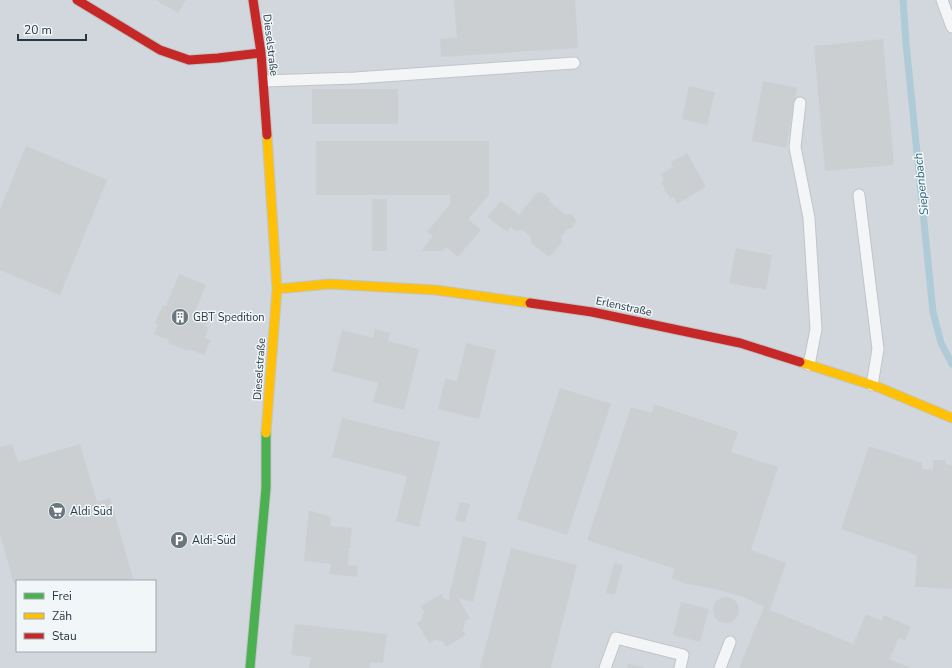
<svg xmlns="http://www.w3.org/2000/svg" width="952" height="668" font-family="'Nunito Sans',sans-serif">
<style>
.built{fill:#d1d7dd;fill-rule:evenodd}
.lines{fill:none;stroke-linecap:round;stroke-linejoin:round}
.stream{stroke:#aecbd7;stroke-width:7}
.building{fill:#cccfd2}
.lane-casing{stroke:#c1c5c7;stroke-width:13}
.fast-casing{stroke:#c1c5c7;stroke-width:11}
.slow-casing{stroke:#c1c5c7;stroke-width:11}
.jam-casing{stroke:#c1c5c7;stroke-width:11}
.lane{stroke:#f3f5f6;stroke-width:11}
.fast{stroke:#4caf50;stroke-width:9}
.slow{stroke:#ffc107;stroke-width:9}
.jam{stroke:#c62828;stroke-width:9}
.labels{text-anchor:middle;stroke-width:3;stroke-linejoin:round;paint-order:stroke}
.street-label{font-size:11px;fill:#273945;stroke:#f1f6f8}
.poi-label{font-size:11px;fill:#273945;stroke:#f1f6f8;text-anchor:start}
.water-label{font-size:12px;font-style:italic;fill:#2c647e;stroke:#f1f6f8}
</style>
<rect width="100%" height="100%" fill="#e3e7e9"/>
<!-- built -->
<path class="built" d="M0,0H952V668H0ZM17,581H155V651H17Z"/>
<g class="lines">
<!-- stream -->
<path class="stream" d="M903,0L906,43L933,312L941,343L952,364"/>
</g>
<!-- building -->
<path class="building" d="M156,0H186L178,13Z
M454,0H575L578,48L441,57L440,39L457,38Z
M883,39L894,165L825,171L814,46Z
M763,81L797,88L786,148L752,141Z
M689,86L715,92L707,125L682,119Z
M312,89H398V124H312Z
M316,141H489V195L468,219L481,230L458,257L446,247L442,251H421L433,236L427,232L450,204V195H316Z
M26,146L107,180L60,295L0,270V209Z
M687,153L706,187L677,204L674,197L670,199L661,182L664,180L661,174L673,167L671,162Z
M542,192L549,198L550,202L566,215L570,214L575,218L576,223L572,228L567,229L561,237L562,242L549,257L532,244L531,237L523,230L516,231L511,227L507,232L487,217L501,201L519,215L537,193Z
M372,199H387V251H372Z
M736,248L772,255L766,290L729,283Z
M179,274L206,285L194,314L208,320L205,326L209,328L205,338L211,340L204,355L189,349L188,351L168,343L169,340L154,334L158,324L155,323L163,305L166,306Z
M375,329L390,333L388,341L419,349L404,410L373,402L378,383L332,371L342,330L373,338Z
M466,343L496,350L479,419L438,409L445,379L457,381Z
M560,388L611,404L567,535L517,519Z
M654,404L738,432L731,452L778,467L751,550L786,563L770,610L853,644L866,614L882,621L884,615L911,627L905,640L899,638L889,659L911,668H739L764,607L744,597L715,589L687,584L671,578L675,569L587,540L631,407L652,413Z
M342,418L440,442L419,527L396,521L407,476L332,457Z
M12,444L18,462L80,444L97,502L110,498L123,543H124L123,544L134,581H17V592L14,582L13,581L0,534V447Z
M869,446L922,463V469L933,470V460H946V464L952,465V589L915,587L917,555L841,529Z
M460,502L470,504L465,523L455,520Z
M309,510L331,517L330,526L352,528L350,546H351V548H349L348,565L358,566L357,577L329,574L331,564L304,561Z
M463,536L487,542L473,602L458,598L470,618L465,621L463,631L466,635L446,647L442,641L435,640L429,643L417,623L421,621L424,611L421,606L441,594L444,599L449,600L450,596H449Z
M511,548L577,565L551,668H480Z
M614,563L623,565L615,595L606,593Z
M713 610a13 13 0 1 1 26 0a13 13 0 1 1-26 0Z
M681,602L709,609L700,642L673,635Z
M295,624L387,634L383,663L371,662L370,668H309L311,657L291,655Z
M628,664L644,667L643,668H627Z"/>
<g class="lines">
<defs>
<path id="lane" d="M942,0L952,27
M264,81L355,78L574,63
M800,103L795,147L809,218L816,329L809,365
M859,195L878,349L872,385
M605,668L616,638L683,655L680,668
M720,668L730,642"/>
<path id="fast" d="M250,668L266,488V433"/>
<path id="slow" d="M277,289L329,284L436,290L530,303
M800,362L878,387L952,418
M266,433L277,289L267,135"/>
<path id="jam" d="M77,0L160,50L189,60L218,58L261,53
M253,0L261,53L267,135
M530,303L592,312L740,343L800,362"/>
</defs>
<!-- lane casing -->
<use href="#lane" class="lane-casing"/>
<!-- fast casing -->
<use href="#fast" class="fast-casing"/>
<!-- slow casing -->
<use href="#slow" class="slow-casing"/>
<!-- jam casing -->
<use href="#jam" class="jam-casing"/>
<!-- lane -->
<use href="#lane" class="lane"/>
<!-- fast -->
<use href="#fast" class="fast"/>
<!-- slow -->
<use href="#slow" class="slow"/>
<!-- jam -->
<use href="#jam" class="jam"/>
</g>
<!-- icons -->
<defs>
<symbol id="building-disc" viewBox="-11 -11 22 22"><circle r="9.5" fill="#69767e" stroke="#f1f6f8"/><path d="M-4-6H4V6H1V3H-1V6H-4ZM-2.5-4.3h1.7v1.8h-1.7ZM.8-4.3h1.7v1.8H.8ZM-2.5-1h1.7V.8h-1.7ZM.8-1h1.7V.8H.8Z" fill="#fff"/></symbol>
<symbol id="supermarket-disc" viewBox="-11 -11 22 22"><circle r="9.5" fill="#69767e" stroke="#f1f6f8"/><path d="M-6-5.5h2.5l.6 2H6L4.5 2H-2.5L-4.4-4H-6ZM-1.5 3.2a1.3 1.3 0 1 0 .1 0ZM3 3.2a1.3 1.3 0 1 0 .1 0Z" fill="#fff"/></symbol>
<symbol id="parking-disc" viewBox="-11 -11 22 22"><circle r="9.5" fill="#69767e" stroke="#f1f6f8"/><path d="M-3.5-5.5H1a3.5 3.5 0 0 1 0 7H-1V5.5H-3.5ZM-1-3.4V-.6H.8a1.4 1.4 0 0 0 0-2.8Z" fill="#fff"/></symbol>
</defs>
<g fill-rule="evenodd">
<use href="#building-disc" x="170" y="307" width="20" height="20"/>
<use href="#supermarket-disc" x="47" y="501" width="20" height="20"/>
<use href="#parking-disc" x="169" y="530" width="20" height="20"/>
</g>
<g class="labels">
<!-- street labels -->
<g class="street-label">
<text transform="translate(271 45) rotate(83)" y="4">Dieselstraße</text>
<text transform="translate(624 306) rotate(12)" y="4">Erlenstraße</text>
<text transform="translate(259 369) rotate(-86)" y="4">Dieselstraße</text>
</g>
<!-- poi labels -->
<g class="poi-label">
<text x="193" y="321">GBT Spedition</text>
<text x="70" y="515">Aldi Süd</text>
<text x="192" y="544">Aldi-Süd</text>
</g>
<!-- water labels -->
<g class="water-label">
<text transform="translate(921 184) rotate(-96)" y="4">Siepenbach</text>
</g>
</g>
<!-- legend -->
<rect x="16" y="580" width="140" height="72" fill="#f1f6f8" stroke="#a0aab0"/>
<rect x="24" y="593" width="20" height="6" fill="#4caf50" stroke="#a0aab0"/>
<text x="52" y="600" font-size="12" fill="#273945">Frei</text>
<rect x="24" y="613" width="20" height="6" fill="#ffc107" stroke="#a0aab0"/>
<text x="52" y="620" font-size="12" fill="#273945">Zäh</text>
<rect x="24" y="633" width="20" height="6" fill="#c62828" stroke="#a0aab0"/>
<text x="52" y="640" font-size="12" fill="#273945">Stau</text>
<!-- scale -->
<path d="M18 34v6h68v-6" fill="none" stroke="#273945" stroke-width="2"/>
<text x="24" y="34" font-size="12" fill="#273945" stroke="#f1f6f8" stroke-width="3" paint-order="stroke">20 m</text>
</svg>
